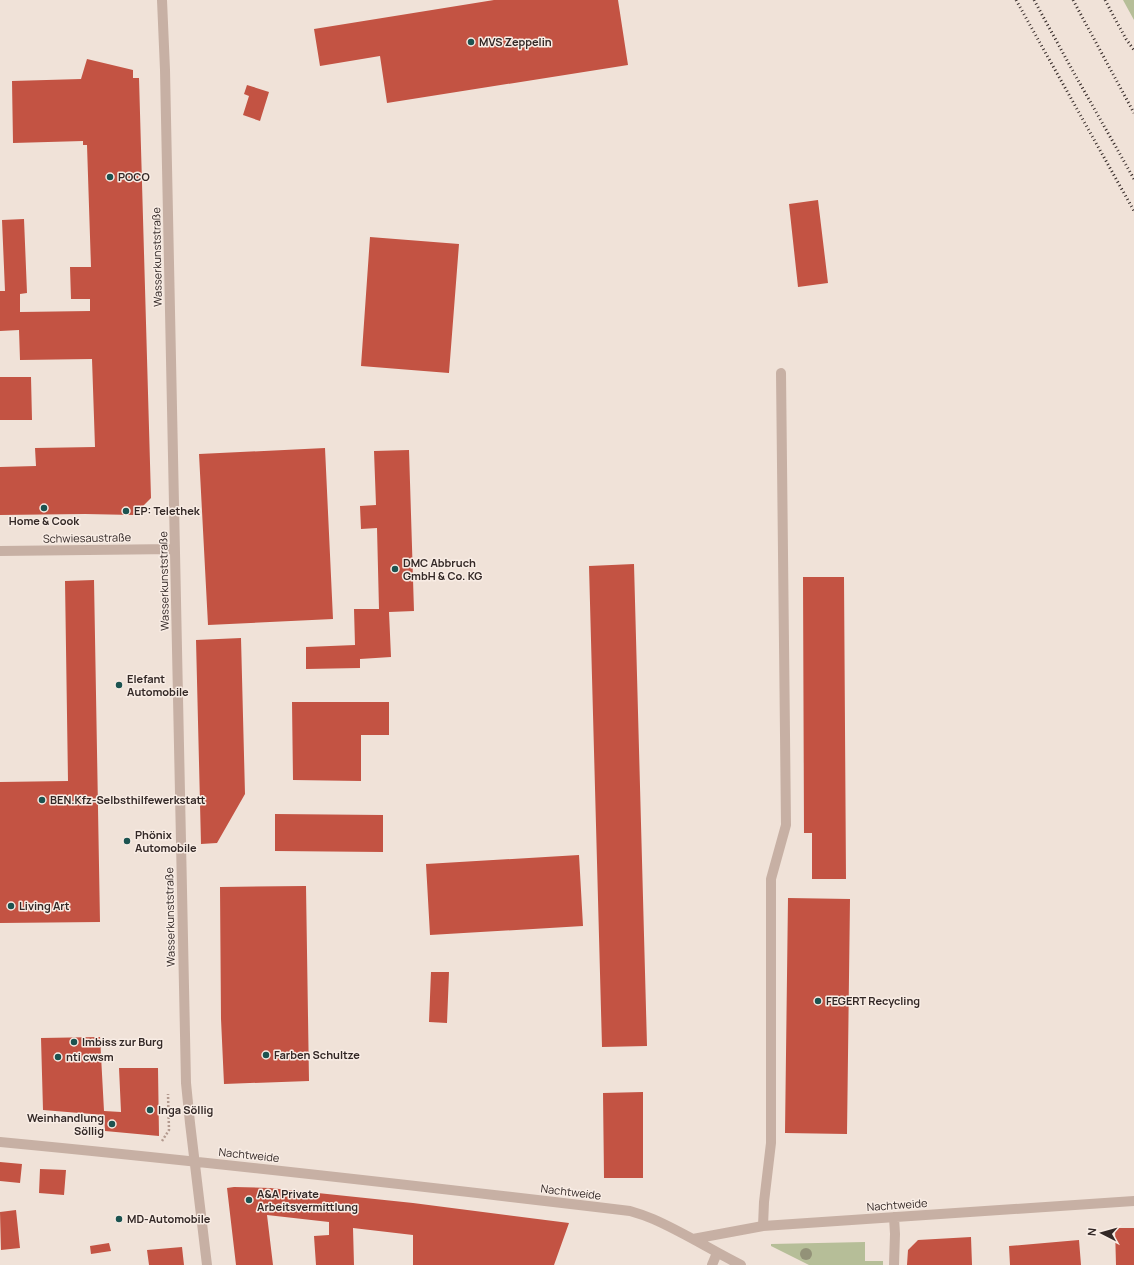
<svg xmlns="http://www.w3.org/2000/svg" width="1134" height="1265" font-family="Manrope,sans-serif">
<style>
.green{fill:#b6be98}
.building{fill:#c35343}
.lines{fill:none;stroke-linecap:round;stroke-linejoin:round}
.path{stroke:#b39a8f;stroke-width:2.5;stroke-dasharray:2 2;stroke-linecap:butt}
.minor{stroke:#c7b0a4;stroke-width:10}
.rail{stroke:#332826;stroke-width:3;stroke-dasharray:1 3;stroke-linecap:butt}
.tree{fill:#939278}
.poi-dot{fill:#1c5350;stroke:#f8ece4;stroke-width:1.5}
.labels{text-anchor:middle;stroke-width:3;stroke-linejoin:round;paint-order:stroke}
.poi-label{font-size:11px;font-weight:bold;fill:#332826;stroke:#f8ece4;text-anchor:start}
.street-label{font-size:11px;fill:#332826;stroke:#f8ece4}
</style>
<rect width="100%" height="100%" fill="#f0e2d8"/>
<!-- green -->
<path class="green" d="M1123,0H1134V20Z
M865,1242V1261H883V1265H809L771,1246V1244Z"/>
<!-- building -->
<path class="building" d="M494,0H618L628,65L387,103L380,56L320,66L314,29Z
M87,59L133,70V78H139L151,498L134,515L85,514L0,515V467L36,466L35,448L95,447L92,359L20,360L19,330L0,331V291H5L2,220L24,219L27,293L20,294V312L90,311V299H71L70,267H91L87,145H83V141L13,143L12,81L81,79Z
M247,85L269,92L260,121L243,115L249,96L244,94Z
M818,200L828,283L798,287L789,204Z
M370,237L459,244L449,373L361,366Z
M0,377H31L32,420H0Z
M325,448L333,619L208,625L199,454Z
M409,450L414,611L389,612L391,657L360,659V668L306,669V647L355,645L354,609H379L377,528L361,529L360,506L376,505L374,451Z
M634,564L647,1046L602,1047L589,566Z
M803,577H844L846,879H812V833H804Z
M94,580L100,922L0,923V782L68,781L65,581Z
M241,638L245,794L217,843L201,844L196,640Z
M292,702H389V735H361V781L293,780Z
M275,814L383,815V852L275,851Z
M579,855L583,926L430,935L426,864Z
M306,886L309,1081L224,1084L221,1019L220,887Z
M788,898L850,899L847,1134L785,1133Z
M431,972H449L447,1023L429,1022Z
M100,1037L104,1111L121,1112L119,1068H158L159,1136L105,1131L104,1115L43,1110L41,1038Z
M643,1092V1178H604L603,1093Z
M0,1162L22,1164L20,1183L0,1181Z
M40,1169L66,1170L64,1195L39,1193Z
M234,1187L270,1188L413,1203L569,1223L554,1265H413V1235L353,1228L354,1265H316L314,1236L329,1235V1222L267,1215L273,1265H236L227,1188Z
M16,1210L20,1248L1,1250L0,1212Z
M1115,1228H1134V1265H1116Z
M971,1237L972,1265H907L908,1250L918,1240Z
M1079,1240L1081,1265H1010L1009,1246Z
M109,1243L111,1251L91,1254L90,1246Z
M182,1247L184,1265H149L147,1250Z"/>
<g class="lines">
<!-- path -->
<path class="path" d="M162,1141L169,1130L168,1094"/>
<!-- minor -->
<path class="minor" d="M162,0L165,70L186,1083L190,1123L207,1265
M0,551L175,549
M0,1142C210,1162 420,1186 630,1211C637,1213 646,1216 653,1219C683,1232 711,1250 741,1265
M763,1226L764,1202L771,1143V879L786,825L781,373
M693,1239L763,1226L1134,1201
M712,1265L717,1253
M894,1265L895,1234L894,1217"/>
<!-- rail -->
<path class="rail" d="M1016,0L1134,211
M1034,0L1074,73L1134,179
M1073,0L1134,113
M1105,0L1126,39L1134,50"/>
</g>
<!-- trees -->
<circle class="tree" cx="806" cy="1254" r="6"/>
<!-- markers -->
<g class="poi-dot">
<circle cx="471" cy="42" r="4"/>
<circle cx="110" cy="177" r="4"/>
<circle cx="44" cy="508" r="4"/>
<circle cx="126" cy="511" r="4"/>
<circle cx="395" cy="569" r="4"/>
<circle cx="119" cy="685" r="4"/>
<circle cx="42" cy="800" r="4"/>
<circle cx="127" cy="841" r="4"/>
<circle cx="11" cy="906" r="4"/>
<circle cx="818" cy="1001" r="4"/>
<circle cx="74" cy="1042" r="4"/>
<circle cx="266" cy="1055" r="4"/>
<circle cx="58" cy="1057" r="4"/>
<circle cx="150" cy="1110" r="4"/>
<circle cx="112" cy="1124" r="4"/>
<circle cx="249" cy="1200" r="4"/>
<circle cx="119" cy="1219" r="4"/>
</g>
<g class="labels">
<!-- poi labels -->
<g class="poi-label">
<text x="479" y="46">MVS Zeppelin</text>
<text x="118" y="181">POCO</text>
<text x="134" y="515">EP: Telethek</text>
<text x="44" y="525" text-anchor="middle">Home &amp; Cook</text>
<text x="403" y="567">DMC Abbruch<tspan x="403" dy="13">GmbH &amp; Co. KG</tspan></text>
<text x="127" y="683">Elefant<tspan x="127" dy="13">Automobile</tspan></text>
<text x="50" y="804">BEN.Kfz-Selbsthilfewerkstatt</text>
<text x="135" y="839">Phönix<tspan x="135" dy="13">Automobile</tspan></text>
<text x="19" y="910">Living Art</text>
<text x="826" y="1005">FEGERT Recycling</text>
<text x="82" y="1046">Imbiss zur Burg</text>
<text x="274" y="1059">Farben Schultze</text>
<text x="66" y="1061">nti cwsm</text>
<text x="158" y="1114">Inga Söllig</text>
<text x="104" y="1122" text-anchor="end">Weinhandlung<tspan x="104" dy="13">Söllig</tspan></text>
<text x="257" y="1198">A&amp;A Private<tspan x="257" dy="13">Arbeitsvermittlung</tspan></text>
<text x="127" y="1223">MD-Automobile</text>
</g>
<!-- street labels -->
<g class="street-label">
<text transform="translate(157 257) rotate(-91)" y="4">Wasserkunststraße</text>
<text transform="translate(87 538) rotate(-1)" y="4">Schwiesaustraße</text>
<text transform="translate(164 581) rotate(-91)" y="4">Wasserkunststraße</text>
<text transform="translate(170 917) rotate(-91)" y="4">Wasserkunststraße</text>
<text transform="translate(249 1155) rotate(6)" y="4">Nachtweide</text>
<text transform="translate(571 1192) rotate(7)" y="4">Nachtweide</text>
<text transform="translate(897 1205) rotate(-4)" y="4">Nachtweide</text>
</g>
</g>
<!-- north arrow -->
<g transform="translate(1102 1233) rotate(276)" stroke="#f8ece4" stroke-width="3" paint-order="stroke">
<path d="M0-3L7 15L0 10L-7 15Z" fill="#332826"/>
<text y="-6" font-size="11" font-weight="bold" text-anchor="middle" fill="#332826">N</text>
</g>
</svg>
